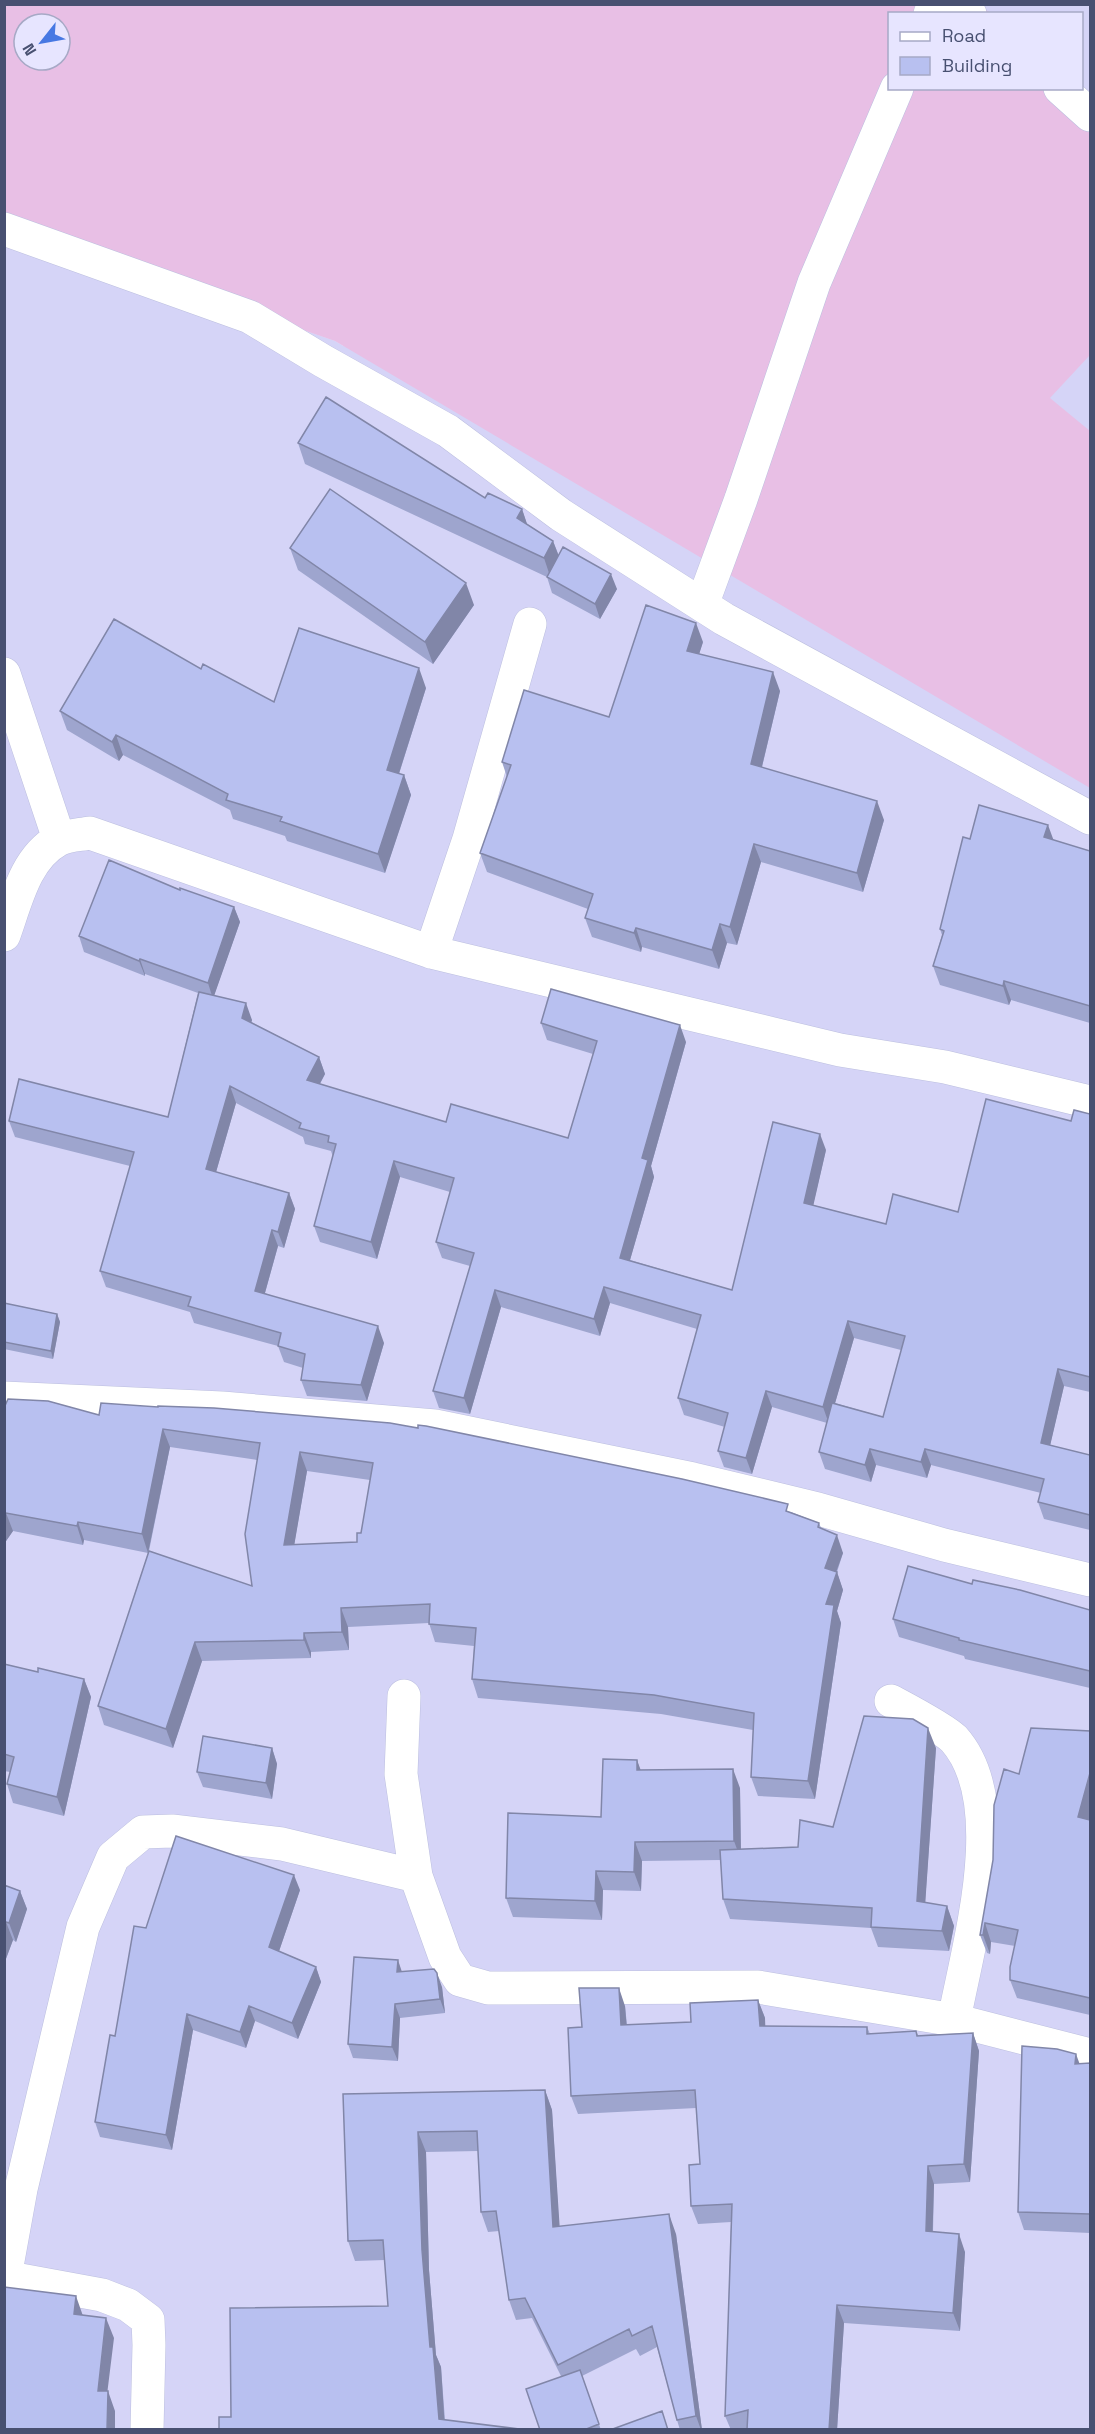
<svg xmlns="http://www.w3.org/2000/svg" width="1095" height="2434" font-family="'Space Grotesk',sans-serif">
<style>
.residential{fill:#d5d4f7}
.grass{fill:#e8bfe5;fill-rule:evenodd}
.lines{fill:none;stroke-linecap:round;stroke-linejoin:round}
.minor-casing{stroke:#bcbfdf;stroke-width:34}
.minor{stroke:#fff;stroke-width:33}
.wall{fill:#9ea5ce;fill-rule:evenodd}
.shaded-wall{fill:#8186a8}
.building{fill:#b8c0f0;stroke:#8186a8;stroke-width:1.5;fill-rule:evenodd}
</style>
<rect width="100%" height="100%" fill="#e2e0fb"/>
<!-- residential -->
<path class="residential" d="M961,5H1090V2429L5,2430V227L335,341L343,346L890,88H1082V14L945,13Z"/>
<!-- grass -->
<path class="grass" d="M5,5H980L990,13L890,14V88L1068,89L1090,110V355L1050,398L1090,431V788L335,341L5,227ZM24,24H60V60H24Z"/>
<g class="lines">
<defs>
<path id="minor" d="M957,4L970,14
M930,14L934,4
M1060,88L1090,115
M4,229L250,317L323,361L448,431L561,515L724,619L1090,818
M702,605L741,499L814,283L897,88
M4,674L59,839
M4,935C16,902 25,858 58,840C67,835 80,835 90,833L431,952L840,1050L945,1067L1090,1102
M431,952L469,839L530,624
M4,1398L222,1408L435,1426L693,1479L818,1509L944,1545L1090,1580
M404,1696L401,1774L416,1876L445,1957L460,1980L488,1988L758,1987L954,2020L1090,2055
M891,1701C906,1709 944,1729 954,1739C1011,1803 968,1945 954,2020
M4,2277L102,2295L128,2305L148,2320L149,2345L147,2430
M5,2277L21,2189L83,1927L113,1857L143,1832L172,1831L282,1844L416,1876"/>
</defs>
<!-- minor casing -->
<use href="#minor" class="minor-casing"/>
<!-- minor -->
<use href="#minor" class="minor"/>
</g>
<!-- wall -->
<path class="wall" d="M298,443L522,509L527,524L553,541L559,556L617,589L600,619L552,593L547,577L305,464Z
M290,548L474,605L433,664L298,570Z
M703,642L699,654L780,691L762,767L884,820L863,892L761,862L737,945L727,943L719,969L642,947L641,952L592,937L585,918L588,909L487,872L480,853L507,777L502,762L609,717Z
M201,669L274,702L426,688L399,774L404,775L411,795L385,873L287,841L285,836L233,819L230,810L123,755L119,761L67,730L60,711Z
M970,839L1053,840L1090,851V1023L1011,1000L1009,1005L940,985L933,966L942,935L940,929Z
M234,907L240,922L214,995L252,1020L251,1022L319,1057L325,1074L320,1084L446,1122L568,1138L593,1054L547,1040L541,1023L686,1042L651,1166L654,1177L630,1260L732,1290L826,1150L813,1205L886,1224L958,1212L1071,1121L1090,1114V1392L1064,1386L1050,1445L1090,1455V1530L1044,1519L1038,1502L1041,1493L931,1465L927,1478L876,1465L871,1482L825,1469L819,1452L827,1423L772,1407L752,1474L724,1467L718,1451L725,1427L684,1415L678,1398L697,1329L610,1303L600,1336L501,1307L470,1414L439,1408L433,1391L470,1266L442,1258L436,1242L450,1192L400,1177L377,1259L320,1242L314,1226L333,1157L331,1151L305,1144L303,1137L236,1103L216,1172L289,1193L295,1209L284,1248L278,1246L265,1293L384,1343L367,1401L307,1396L301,1380L303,1368L284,1362L278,1346L194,1323L190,1312L106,1287L100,1271L130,1166L15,1137L9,1121L168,1117L198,993L145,974V976L84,952L79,936ZM854,1338L901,1350L883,1417L835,1403Z
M4,1303L57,1314L60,1322L53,1359L4,1349Z
M4,1408L99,1415L791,1512L819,1523L821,1528L843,1553L837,1572L843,1590L837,1611L841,1623L815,1799L758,1796L751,1777L753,1730L661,1714L478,1698L472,1679L474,1646L435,1642L429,1623L348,1627L349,1650L311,1652V1658L202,1661L173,1748L104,1725L98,1706L148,1553L84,1540L83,1545L13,1531L4,1544ZM170,1447L257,1460L252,1586L149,1551ZM307,1471L370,1480L361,1533L357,1542L294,1545Z
M972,1584L1090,1610V1688L965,1659L964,1656L899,1637L893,1619Z
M4,1664L38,1672L84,1679L91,1697L64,1816L13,1803L7,1784L10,1772L4,1771Z
M1090,1731V1815L1089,1820H1090V2015L1017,1998L1010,1980L1015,1946L991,1942L990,1954L987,1953L980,1935L1019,1774Z
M272,1748L277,1764L272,1799L203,1787L197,1772Z
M936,1748L925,1903L947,1906L954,1926L949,1951L878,1947L871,1928L730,1919L723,1899L721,1860L642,1861L641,1891L603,1890L602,1920L513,1917L506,1898L601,1817L637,1760L640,1770L740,1788L741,1849L798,1847L833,1827Z
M4,1885L20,1891L27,1909L16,1942L13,1940L4,1964Z
M300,1890L279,1951L316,1967L321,1982L298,2039L255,2021L246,2048L193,2030L172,2150L100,2137L95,2122L115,2036L146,1928Z
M402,1972L442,1987L445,2013L400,2018L398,2061L353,2058L348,2044Z
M758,2000L765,2018V2026L867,2027L870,2034L916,2031L918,2035L973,2033L979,2051L970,2182L934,2184L933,2232L965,2252L960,2331L844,2323L837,2430H731L725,2416L731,2222L698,2224L691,2206L700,2164L696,2108L578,2114L571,2096L582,2027L625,2006L627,2025L691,2022Z
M1090,2063V2233L1024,2230L1018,2212L1080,2064Z
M545,2090L552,2110L559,2226L676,2234L702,2430H680L677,2420L657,2347L640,2356L636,2349L582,2376L601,2430H540L561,2376L532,2318L516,2320L509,2300L499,2231L488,2232L481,2212L478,2151L426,2152L429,2270L436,2355L441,2367L445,2420L231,2417L388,2306L385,2260L355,2261L348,2241L343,2094Z"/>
<!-- shaded-wall -->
<path class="shaded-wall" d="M522,509L529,530L517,518Z
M553,541L561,562L551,579L544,558Z
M611,574L617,589L600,619L595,604Z
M466,583L474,605L433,664L425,642Z
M696,623L703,642L694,670L687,651Z
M419,668L426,688L394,789L387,770Z
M773,672L780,691L758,783L751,764Z
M116,735L123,755L119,761L112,742Z
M404,775L411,795L385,873L378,854Z
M877,801L884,820L863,892L857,873Z
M1048,825L1055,844L1044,837Z
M754,844L761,862L737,945L730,927Z
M234,907L240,922L213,999L208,983Z
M720,924L727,943L719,969L712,950Z
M636,928L642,947L641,952L634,933Z
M140,959L145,974V976L139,961Z
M1004,981L1011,1000L1009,1005L1003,986Z
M246,1003L252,1020L248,1034L242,1018Z
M680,1025L686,1042L651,1166L654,1177L626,1274L620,1258L642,1158Z
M319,1057L325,1074L313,1096L307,1080Z
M230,1086L236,1103L212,1186L206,1169Z
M820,1134L826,1150L810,1220L804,1203Z
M394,1161L400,1177L377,1259L371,1242Z
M289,1193L295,1209L284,1248L278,1232Z
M272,1230L278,1246L261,1307L255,1291Z
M604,1287L610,1303L600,1336L594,1319Z
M495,1290L501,1307L470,1414L464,1398Z
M57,1314L60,1322L53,1359L51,1351Z
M848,1321L854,1338L829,1424L823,1407Z
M378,1326L384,1343L367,1401L361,1385Z
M1058,1369L1064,1386L1047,1459L1041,1443Z
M766,1391L772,1407L752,1474L746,1458Z
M163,1429L170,1447L148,1553L142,1534Z
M870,1449L876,1465L871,1482L865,1465Z
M925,1449L931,1465L927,1478L921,1462Z
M300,1452L307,1471L291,1564L284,1545Z
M6,1513L13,1531L4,1544V1515Z
M78,1522L84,1540L83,1545L77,1526Z
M837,1535L843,1553L831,1586L825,1568Z
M837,1572L843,1590L837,1611L841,1623L815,1799L808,1781L826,1604Z
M341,1608L348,1627L349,1650L342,1632Z
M304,1633L311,1652V1658L304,1640Z
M195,1642L202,1661L173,1748L166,1729Z
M84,1679L91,1697L64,1816L57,1797Z
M928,1728L936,1748L924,1921L917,1901Z
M272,1748L277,1764L272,1799L266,1783Z
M637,1760L644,1779L637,1770Z
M733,1769L740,1788L741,1860L734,1841Z
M1090,1773V1815L1085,1835L1078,1817Z
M635,1842L642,1861L641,1891L634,1872Z
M596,1871L603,1890L602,1920L595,1901Z
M294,1875L300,1890L275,1963L269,1947Z
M20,1891L27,1909L16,1942L9,1923Z
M947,1906L954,1926L949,1951L942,1931Z
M6,1922L13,1940L4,1964V1926Z
M985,1923L991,1942L990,1954L983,1935Z
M398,1960L403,1975L397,1972Z
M316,1967L321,1982L298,2039L292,2023Z
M437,1973L442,1987L445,2013L440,1999Z
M619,1988L625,2006L628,2043L621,2025Z
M758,2000L765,2018L766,2044L760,2026Z
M395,2004L400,2018L398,2061L392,2047Z
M249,2006L255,2021L246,2048L240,2032Z
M187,2014L193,2030L172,2150L166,2135Z
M973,2033L979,2051L970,2182L964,2164Z
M1076,2054L1083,2073L1075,2064Z
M545,2090L552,2110L561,2247L553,2227Z
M418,2132L426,2152L429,2270L436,2355L441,2367L445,2430L439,2419L430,2347L422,2250Z
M928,2166L934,2184L932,2249L926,2231Z
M669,2214L676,2234L702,2430H701L696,2416Z
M959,2234L965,2252L960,2331L953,2313Z
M76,2296L83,2316L74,2314Z
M837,2305L844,2323L837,2430H829Z
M106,2318L114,2338L105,2411L98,2391Z
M108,2391L115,2411V2430H107Z"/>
<!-- building -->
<path class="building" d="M326,397L485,498L488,493L522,509L517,518L553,541L544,558L298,443Z
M330,489L466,583L425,642L290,548Z
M563,547L611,574L595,604L547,577Z
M646,605L696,623L687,651L773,672L751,764L877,801L857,873L754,844L730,927L720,924L712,950L636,928L634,933L585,918L593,894L480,853L511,765L502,762L524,690L609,717Z
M114,619L201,669L203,664L274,702L299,628L419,668L387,770L404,775L378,854L280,821L282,817L226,800L228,794L116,735L112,742L60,711Z
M979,805L1048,825L1044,837L1090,851V1006L1004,981L1003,986L933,966L944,931L940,929L963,837L970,839Z
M109,860L180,890V888L234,907L208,983L140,959L139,961L79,936Z
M551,989L680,1025L642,1158L648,1160L620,1258L732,1290L773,1122L820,1134L804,1203L886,1224L893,1194L958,1212L986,1099L1071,1121L1074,1110L1090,1114V1377L1058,1369L1041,1443L1090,1455V1515L1038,1502L1044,1479L925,1449L921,1462L870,1449L865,1465L819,1452L832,1403L883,1417L905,1336L848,1321L823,1407L766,1391L746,1458L718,1451L728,1413L678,1398L701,1315L604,1287L594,1319L495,1290L464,1398L433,1391L474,1253L436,1242L454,1178L394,1161L371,1242L314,1226L336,1144L328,1142L329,1136L299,1128L301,1123L230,1086L206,1169L289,1193L278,1232L272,1230L255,1291L378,1326L361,1385L301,1380L305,1354L278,1346L281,1333L188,1306L191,1297L100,1271L134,1152L9,1121L19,1079L168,1117L199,992L246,1003L242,1018L319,1057L307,1080L446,1122L451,1104L568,1138L597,1041L541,1023Z
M4,1303L57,1314L51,1351L4,1342Z
M8,1399L48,1401L99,1415L101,1403L158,1407V1406L214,1408L390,1423L418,1428V1425L426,1426L682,1479L788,1504L786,1511L819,1523L818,1527L837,1535L825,1568L837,1572L826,1604L834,1605L808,1781L751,1777L754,1713L654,1695L472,1679L476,1628L429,1624L430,1604L341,1608L342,1632L304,1633V1640L195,1642L166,1729L98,1706L149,1551L252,1586L245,1534L260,1443L163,1429L142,1534L78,1522L77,1526L6,1513L4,1515V1408ZM300,1452L373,1463L361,1533H357V1542L284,1545Z
M908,1566L972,1584L973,1580L1020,1590L1090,1610V1671L959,1640V1638L893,1619Z
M4,1664L38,1672V1668L84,1679L57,1797L7,1784L14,1757L4,1754Z
M864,1716L913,1719L928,1728L917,1901L947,1906L942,1931L871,1927L872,1908L723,1899L720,1850L798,1847L800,1820L833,1827Z
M1031,1728L1090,1731V1773L1078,1817L1090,1820V1998L1010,1980V1967L1018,1930L985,1923L983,1935H980L993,1860L994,1805L1004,1769L1019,1774Z
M203,1736L272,1748L266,1783L197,1772Z
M603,1759L637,1760V1770L733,1769L734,1841L635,1842L634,1872L596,1871L595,1901L506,1898L508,1813L601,1817Z
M176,1836L294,1875L269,1947L316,1967L292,2023L249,2006L240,2032L187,2014L166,2135L95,2122L110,2035L115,2036L134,1926L146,1928Z
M4,1885L20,1891L9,1923L6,1922L4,1926Z
M354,1957L398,1960L397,1972L434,1969L437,1973L440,1999L395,2004L392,2047L348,2044Z
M579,1988H619L621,2025L691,2022L690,2003L758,2000L760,2026L867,2027V2034L916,2031L917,2036L973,2033L964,2164L928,2166L926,2231L959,2234L953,2313L837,2305L829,2430H747L748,2410L725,2416L732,2204L691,2206L689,2165L700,2164L695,2090L571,2096L568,2028L582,2027Z
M1022,2046L1057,2049L1076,2054L1075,2064L1090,2063V2214L1018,2212Z
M545,2090L553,2227L669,2214L696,2416L677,2420L652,2326L632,2336L629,2329L558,2365L525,2298L509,2300L496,2211L481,2212L477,2131L418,2132L422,2250L430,2347H433L439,2419L527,2430H219V2417H231L230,2308L388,2306L383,2240L348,2241L343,2094Z
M4,2287L76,2296L74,2314L106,2318L98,2391H108L107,2430H4Z
M580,2370L599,2424L584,2430H540L526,2389Z
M662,2411L668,2430H610Z"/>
<!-- border -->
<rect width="1095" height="2434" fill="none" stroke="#485071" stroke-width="12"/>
<!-- legend -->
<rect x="888" y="12" width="195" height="78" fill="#e7e5ff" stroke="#a7a9c6" stroke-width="1.5"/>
<rect x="900" y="32" width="30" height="9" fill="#ffffff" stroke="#a7a9c6" stroke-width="1.5"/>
<text x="942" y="42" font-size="18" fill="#485071">Road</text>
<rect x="900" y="57" width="30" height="18" fill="#b8c0f0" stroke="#a7a9c6" stroke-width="1.5"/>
<text x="942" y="72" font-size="18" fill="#485071">Building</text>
<!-- north arrow -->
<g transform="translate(42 42) rotate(239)"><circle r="28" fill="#e7e5ff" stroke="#a7a9c6" stroke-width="1.5"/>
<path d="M0-4.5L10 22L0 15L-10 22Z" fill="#4778e3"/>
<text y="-9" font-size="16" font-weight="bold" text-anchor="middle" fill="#485071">N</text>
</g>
</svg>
